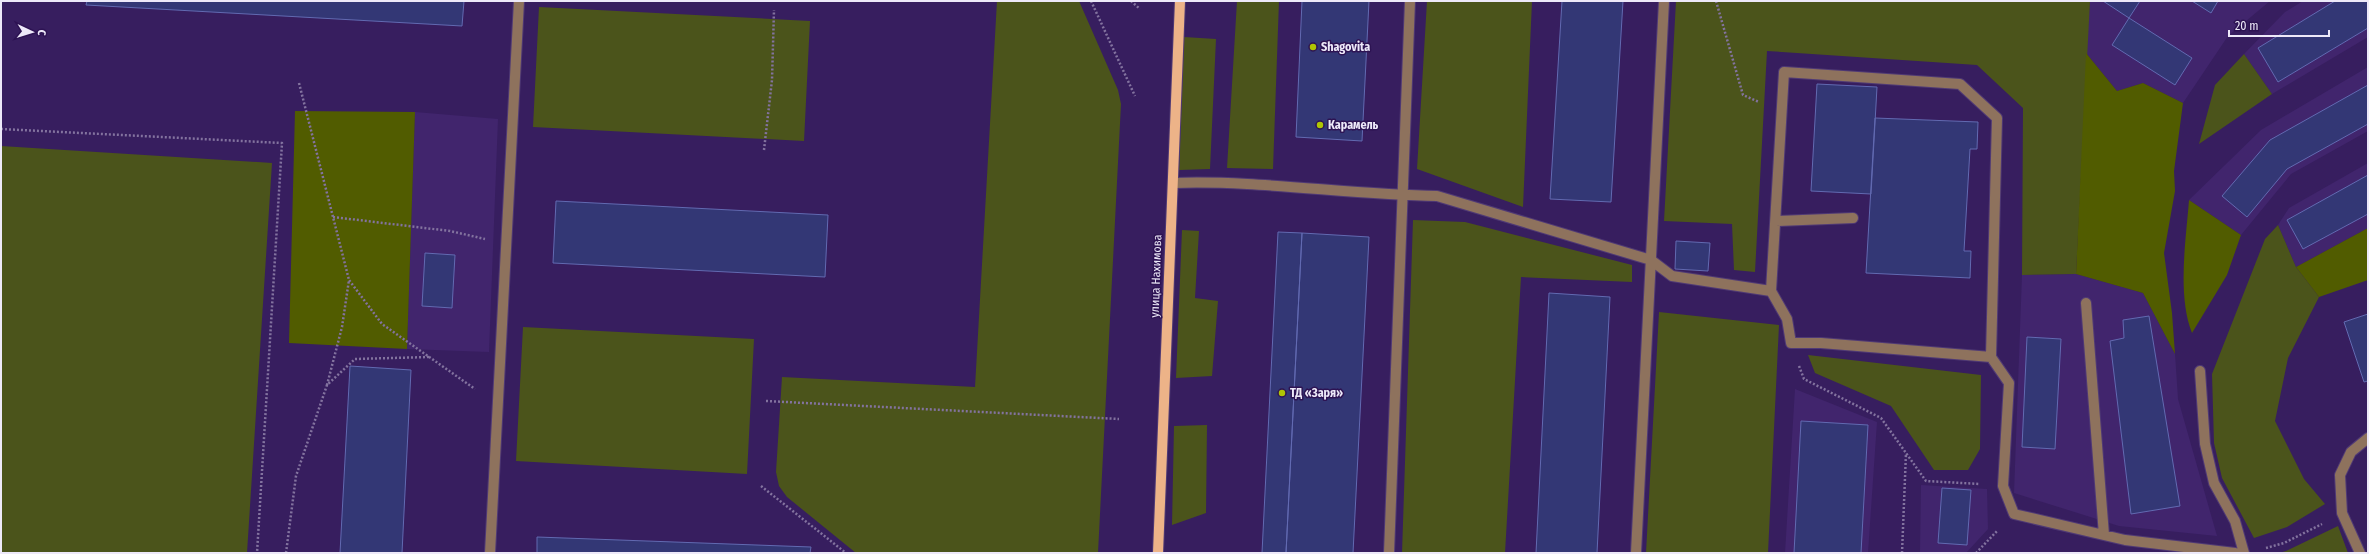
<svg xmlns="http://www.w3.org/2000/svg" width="2369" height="554" font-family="'Fira Sans Condensed',sans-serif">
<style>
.built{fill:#41256d}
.green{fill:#4b541b}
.forest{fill:#515c00}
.building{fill:#333775;stroke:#626ab1}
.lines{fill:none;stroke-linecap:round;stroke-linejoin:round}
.minor-casing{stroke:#503a75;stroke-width:12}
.major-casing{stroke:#503a75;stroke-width:12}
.path{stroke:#83739f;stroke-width:2.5;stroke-dasharray:2 2;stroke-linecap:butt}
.minor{stroke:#8e725d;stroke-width:10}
.major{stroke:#edb388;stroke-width:10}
.poi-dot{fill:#afc504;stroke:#2d1353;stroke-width:1.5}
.labels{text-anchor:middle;stroke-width:3;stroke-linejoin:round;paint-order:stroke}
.poi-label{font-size:12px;font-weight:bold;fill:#ede9f9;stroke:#2d1353;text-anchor:start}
.street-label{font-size:12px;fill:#ede9f9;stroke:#2d1353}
</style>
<rect width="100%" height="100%" fill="#371e5f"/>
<!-- built -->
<path class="built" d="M2090,1H2270L2228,36L2183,103L2143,83L2117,91L2086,53Z
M2303,1H2368V37L2272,94L2244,54L2285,12Z
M2368,67V131L2291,174L2241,235L2189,200L2261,130Z
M415,112L498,119L489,352L407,349Z
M2368,163V228L2296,267L2278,225L2289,208Z
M2076,274L2143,293L2175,354L2178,399L2217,536L2119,526L2014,493L2022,275Z
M1795,389L1877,422L1868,553H1785Z
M1921,485L1987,489L1988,529L1966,553H1920Z"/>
<!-- green -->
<path class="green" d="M997,1H1079L1118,90L1121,104L1098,553H856L787,497L779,486L776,472L782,377L975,387Z
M1237,1H1279L1273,169L1227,168Z
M1427,1H1532L1523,207L1417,169Z
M1676,1H2090L2076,274L2022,275L2023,108L1977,65L1767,51L1755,272L1734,270L1732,224L1664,221Z
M539,7L810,21L804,141L533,127Z
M1184,37L1216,39L1210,169L1179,170Z
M2244,54L2272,94L2199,144L2215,85Z
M1,146L272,163L247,553H1Z
M1413,220L1465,222L1632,265V282L1521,277L1505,553H1402Z
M2278,225L2296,267L2319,297L2288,358L2275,421L2304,479L2325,504L2287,527L2254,538L2222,478L2214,443L2212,374L2265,239Z
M1182,230L1199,231L1195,298L1218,301L1212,376L1176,378Z
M1659,312L1779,325L1768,553H1646Z
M523,327L754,339L747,474L516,461Z
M1808,355L1981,375L1980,449L1968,470H1934L1891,406L1815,373Z
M1207,425L1206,513L1172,525L1174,426Z
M2338,526L2348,553H2279L2286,551Z"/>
<!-- forest -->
<path class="forest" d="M2086,53L2117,91L2143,83L2183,103L2174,171L2175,191L2164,253L2172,313L2175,354L2143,293L2076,274Z
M295,111L415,112L407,349L289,343Z
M2189,200L2241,235L2227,275L2192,333C2177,295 2186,240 2189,200Z
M2368,228V280L2319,297L2296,267Z"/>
<!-- building -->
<path class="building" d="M87,1H464L462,26L86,5Z
M1302,1H1369L1362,141L1296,137Z
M1562,1H1623L1611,202L1550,199Z
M2103,1H2140L2129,18Z
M2192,1H2218L2211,13Z
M2335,1H2368V28L2278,82L2258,48Z
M2129,18L2192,58L2175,85L2112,45Z
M1817,84L1877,87L1871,194L1811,191Z
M2368,85V124L2287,169L2247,217L2222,196L2270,140Z
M1875,118L1978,122L1977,149H1970L1964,251H1971L1970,278L1866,273Z
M2368,175V214L2303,249L2287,220Z
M556,201L828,215L825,277L553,263Z
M1278,232L1302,233L1286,553H1262Z
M1302,233L1369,237L1353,553H1286Z
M1676,241L1710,243L1708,271L1675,269Z
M425,253L455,255L452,308L422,306Z
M1549,293L1610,297L1597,553H1536Z
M2368,314V381L2364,382L2344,322Z
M2149,316L2180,506L2131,514L2110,341L2124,338L2123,320Z
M2027,337L2061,339L2055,449L2022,447Z
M350,366L411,370L402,553H340Z
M1801,421L1868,425L1861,553H1794Z
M1942,488L1971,490L1967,545L1938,543Z
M537,537L811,547L810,553H537Z"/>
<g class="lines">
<defs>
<path id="minor" d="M1173,183C1261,180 1349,195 1437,196L1651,260L1672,276L1771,291
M1776,221L1853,218
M2086,303L2104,535
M1991,357L1997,118L1960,84L1784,72L1771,291L1787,319L1791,343H1821L1991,357L2009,383L2003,486L2014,514L2125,540L2235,553
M2200,371L2205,444L2214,483L2235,521L2244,553
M490,553L519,1
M1389,553L1410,1
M1636,553L1664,1
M2360,553L2342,513L2340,475L2351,452L2368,438"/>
<path id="major" d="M1158,553L1180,1"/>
</defs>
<!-- minor casing -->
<use href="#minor" class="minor-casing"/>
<!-- major casing -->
<use href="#major" class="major-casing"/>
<!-- path -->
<path class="path" d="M1091,1L1135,96
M1131,1L1140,9
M1716,1L1743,95L1759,102
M299,83L349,280
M1,129L282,143L257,553
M764,150L772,80L774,10
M333,217L450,231L485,239
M429,357L355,359L327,385L342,327L349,280L382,324L475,389
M1799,366L1804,379L1881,418L1926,481L1980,484
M766,401L1119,419
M761,486L846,553
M2266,548L2284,543L2322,524
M286,553L296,476L327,385
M1902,553L1906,453
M1976,553L1998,530"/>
<!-- minor -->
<use href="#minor" class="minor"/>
<!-- major -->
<use href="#major" class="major"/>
</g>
<!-- markers -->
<g class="poi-dot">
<circle cx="1313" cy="47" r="4"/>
<circle cx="1320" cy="125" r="4"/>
<circle cx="1282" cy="393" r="4"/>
</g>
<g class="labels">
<!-- poi labels -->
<g class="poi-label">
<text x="1321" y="51">Shagovita</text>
<text x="1328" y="129">Карамель</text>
<text x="1290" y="397">ТД «Заря»</text>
</g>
<!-- street labels -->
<g class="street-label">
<text transform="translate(1156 276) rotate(-88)" y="4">улица Нахимова</text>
</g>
</g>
<!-- border -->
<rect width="2369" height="554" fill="none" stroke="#ede9f9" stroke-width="4"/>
<!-- north arrow -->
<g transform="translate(32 32) rotate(94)" stroke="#2d1353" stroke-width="3" paint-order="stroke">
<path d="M0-3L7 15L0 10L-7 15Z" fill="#ede9f9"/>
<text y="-6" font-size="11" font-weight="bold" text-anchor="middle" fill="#ede9f9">С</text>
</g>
<!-- scale -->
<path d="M2229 30v6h100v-6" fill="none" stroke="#ede9f9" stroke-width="2"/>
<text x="2235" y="30" font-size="12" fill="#ede9f9" stroke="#2d1353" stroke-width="3" paint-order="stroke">20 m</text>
</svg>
